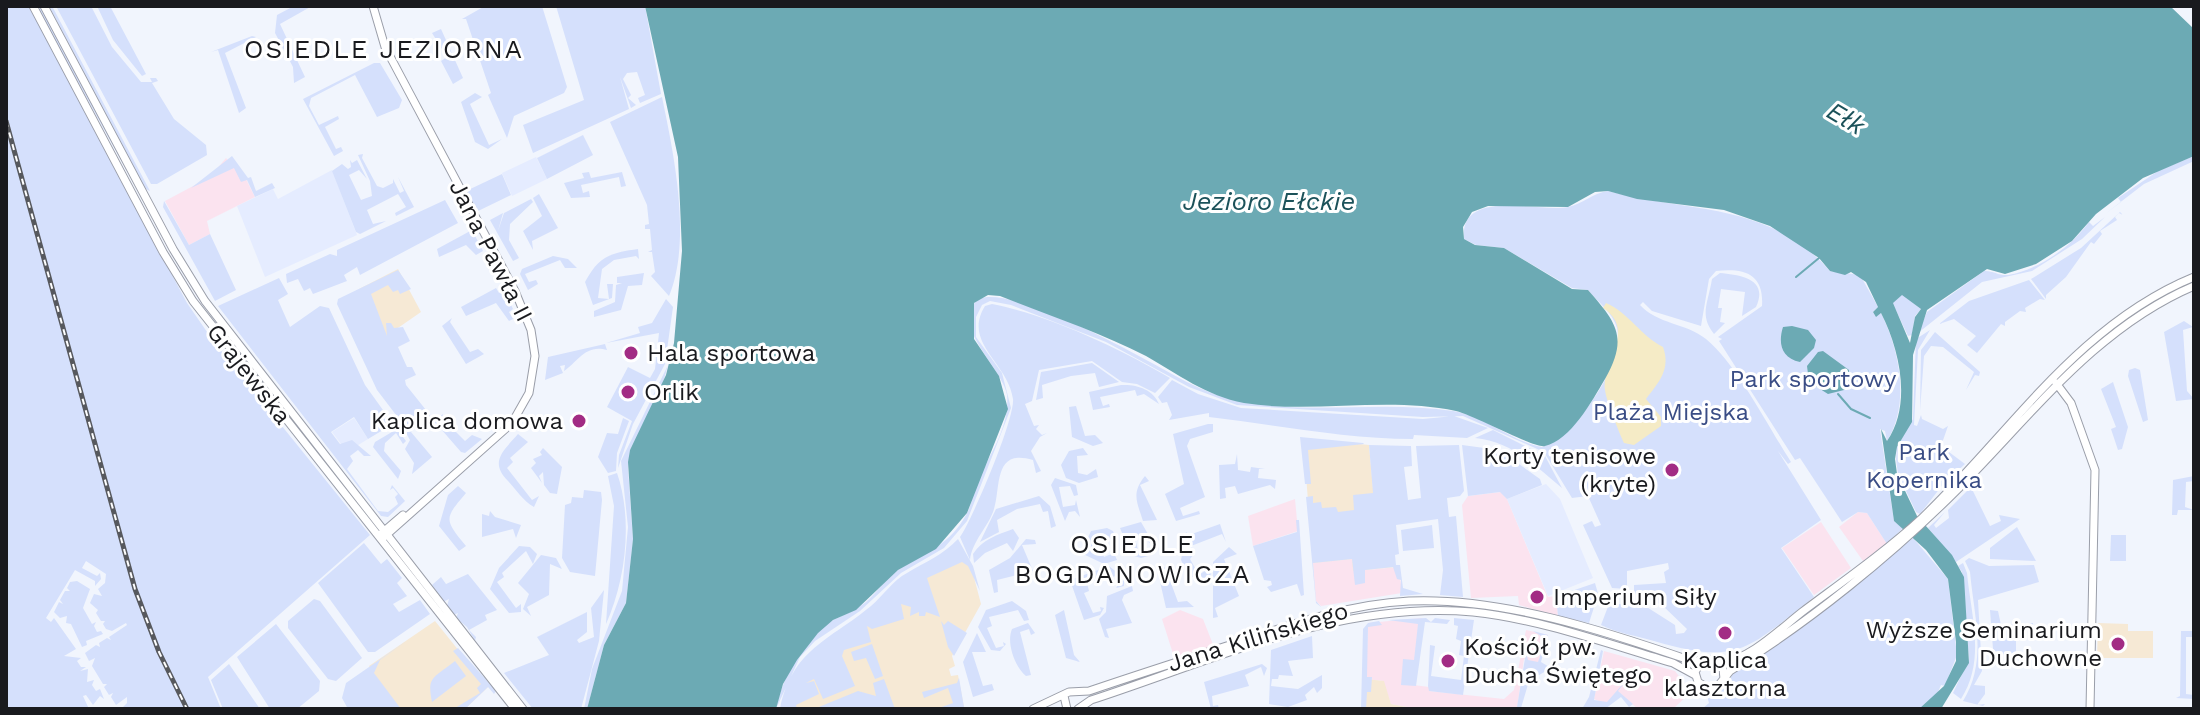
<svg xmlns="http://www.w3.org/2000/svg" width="2200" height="715" font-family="'Work Sans',sans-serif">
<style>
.commercial{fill:#fbe3ef}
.built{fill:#e5ecff}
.education{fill:#f6e9d5}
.green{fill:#d5e0fc}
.sand{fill:#f5ebc6}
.water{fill:#6caab4;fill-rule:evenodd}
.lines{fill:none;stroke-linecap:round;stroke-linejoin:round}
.stream{stroke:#6caab4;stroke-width:2}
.secondary-casing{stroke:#9a9ea9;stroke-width:9}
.secondary{stroke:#fff;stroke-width:7}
.rail-casing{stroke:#57595e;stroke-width:5}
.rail{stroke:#fff;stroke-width:2;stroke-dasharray:6;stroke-linecap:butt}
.poi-dot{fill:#a22c84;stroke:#fff;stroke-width:3}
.labels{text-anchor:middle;stroke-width:6;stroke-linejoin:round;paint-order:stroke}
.street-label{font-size:24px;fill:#191a1e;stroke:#fff}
.poi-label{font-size:24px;fill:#191a1e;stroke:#fff;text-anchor:start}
.park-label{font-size:24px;fill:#3a4d85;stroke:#fff}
.neighbourhood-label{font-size:26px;letter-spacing:2px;fill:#191a1e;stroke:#fff}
.water-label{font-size:26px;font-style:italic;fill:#1c525a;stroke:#fff}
</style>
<rect width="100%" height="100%" fill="#f1f5fd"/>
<!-- commercial -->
<path class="commercial" d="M226,158L246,179L255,197L207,221L210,234L189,245L165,201L210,177Z
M1501,492L1507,499L1548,597L1556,596L1558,616L1519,605L1518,596L1471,598L1462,505L1468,496Z
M1295,499L1298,531L1253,546L1248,516Z
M1858,512L1867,513L1887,544L1863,561L1839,527Z
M1821,522L1851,568L1814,595L1782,548Z
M1352,559L1354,571L1399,567L1402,593L1321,606L1316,601L1313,563Z
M1180,610L1203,619L1214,647L1174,657L1162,619Z
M1422,618L1418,662L1406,684L1429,687V691L1504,699L1514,690L1526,630L1548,635L1538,663L1524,659L1517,709H1417L1391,704L1383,681L1366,679L1368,623Z
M1604,651L1675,671L1691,692L1673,709H1638L1618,692L1606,704L1594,699Z"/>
<!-- built -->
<path class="built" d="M536,157L547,179L512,196L502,173Z
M332,170L357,235L265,277L237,206L273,189L278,199Z
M354,418L368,439L347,452L332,432Z
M1546,484L1560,499L1593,578L1548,596L1507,499Z"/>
<!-- education -->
<path class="education" d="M398,269L421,312L382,339L359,289Z
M1303,438L1369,445L1378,543L1395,567L1353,571L1352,559L1313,563Z
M961,559L971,566L981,604L952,656L955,666L949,669L951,676L958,675L964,707L792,709L811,658L917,580Z
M435,621L488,687L465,709H391L369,666Z
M2098,623L2128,624V631H2153V658H2097Z
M1366,679L1384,681L1391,704L1417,709H1363Z"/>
<!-- green -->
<path class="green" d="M6,6H29L187,303L214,342L370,535L208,677L221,709H121L127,703V697L116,705L111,697L113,693L109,695L104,687L107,684H103L92,666L95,658L89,661L85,653L96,645L100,647L99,643L107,638L111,640L109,637L127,625L126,623L112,631L106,629L103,624L105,621H101L96,613L98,610L90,603L94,594L102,596L98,589L105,583L106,574L86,561L82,568L97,576L100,573L101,579L95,586V581L75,570L46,618L51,622L54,618L76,649L64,656L81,658L77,661L81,667H86L80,671L88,669L87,682L94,680L92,685L96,691L100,689L104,699L100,696L93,705L86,695L83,696L89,709H6Z
M36,6H40L139,193Z
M49,6H52L150,191L144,188Z
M56,6H91L112,47L141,82H152L150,78H156L158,81L152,83L174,119L206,145L207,155L157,184H151Z
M97,6H110L146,74L142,76L113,40Z
M294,6H312L280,24L305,77L294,83L293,67L275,33L277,15Z
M485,6H542L567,87L564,93L514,116L507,138L488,95L491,93L466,19H462Z
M556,6H645L661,94L640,103L638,98L645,95L637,72L627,73L623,79L631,95L628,98L636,105L631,108L620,77L629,109L533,153L523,125L584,100Z
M441,29L463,78L453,84L441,61L447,57L432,33Z
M252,36L256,37L225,53L246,108L239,113L218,50L211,52Z
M374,63H380L402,100L399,108L377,117L355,75L311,98L309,106L319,125L338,116L339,119L325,127L336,149L341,147L343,151L334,156L303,99Z
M475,93L482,97L470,104L489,145L502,139L488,149L475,142L461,102Z
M662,97C674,155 692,241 669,296L651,276L655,272L652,252H648L652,250L650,229H645V225L649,224L647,205L610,122Z
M583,135L593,155L547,179L537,158Z
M363,154L362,158L377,186L383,188L393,183V179L400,193L404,191L398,177L414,207L396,216L395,213L406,207L398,194L367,210L373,224L386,221L360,234L356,232L332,171L342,164L348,169L351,167L350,160L352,163L357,160L367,179L359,170L349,175L361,200L372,196L370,181L358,155Z
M232,156L248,178L251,177L256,191L272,183L275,188L255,197L247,180L241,182L234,168L191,188Z
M2194,156V161L2144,184L2105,214L2121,202L2118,198L2158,171Z
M589,172L591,178L622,172L626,186L621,187L619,177L581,185L583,193L589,191L590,197L571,198L564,183L584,178L582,173Z
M502,174L511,195L476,212L466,191Z
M1608,191C1687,213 1769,201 1830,271L1860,275L1878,307L1873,312L1876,316L1881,313C1900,351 1910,404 1887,441L1885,431L1880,429L1894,521L1903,528L1887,544L1867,513L1858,512L1842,522L1800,458L1795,460L1719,341L1722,339L1718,337L1762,306C1764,274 1745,268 1716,271L1709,279L1701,326L1652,311L1643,302L1640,305C1657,324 1686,323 1706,339C1736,363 1769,428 1791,462L1788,464L1778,451L1821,520L1781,548L1814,597C1747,649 1740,666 1654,641C1637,636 1617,633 1601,625L1609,604H1642L1675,625L1676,634L1684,633L1687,629L1662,605L1634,593V585L1666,583L1664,572L1669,569L1668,563L1627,571V589L1612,588L1583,525L1592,521L1595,527L1601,525L1588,496L1572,498L1544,452L1463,416L1423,417L1237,405L1189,387L1106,342L1011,305L990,301L982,305L976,317V337L1002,373L1011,408L967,521L944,548L901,573L860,611L815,641L800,657L776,709C782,678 805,634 835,619C846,614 856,610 866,602C878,591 888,576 901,568C927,553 951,543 966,515C972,505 973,492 978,481C990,453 1010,427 1007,395C1004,370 946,322 979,299C1016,284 1151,363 1189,383C1271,425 1365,397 1453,411C1486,416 1510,441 1542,447C1574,436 1627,363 1617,328C1613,313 1597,301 1588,290L1572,288L1504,248L1476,245L1464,239C1459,187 1538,213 1568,207C1583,204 1592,193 1608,191Z
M539,194L558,228L532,241L533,250L523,231L542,216L533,198Z
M531,199L533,202L510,224L509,240L519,258L513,261L490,220L503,213L498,231L504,213Z
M445,200L458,223L360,275L357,267L344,275L347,281L313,294L310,288L304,291L298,279L287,283L286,274L330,254L337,256V250Z
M164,201L189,245L210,234L236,290L215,301L163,207Z
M2120,212L2123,215L2119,213L2115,217L2117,220L2100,231L2102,234L2094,244L2091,242L2066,277L2046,295V299L2031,279L2081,248Z
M2105,217L2082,239L2032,271L1982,282L1918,333L1927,312L1984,271C1992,270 1999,276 2008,275C2040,269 2071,247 2089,222L2093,226Z
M472,230L483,251L476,255L466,245L439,257L437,249Z
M638,249L639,259L636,256L614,260L602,269L598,298L609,299L607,284H613L612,298L593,305L585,282C599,256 610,253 638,249Z
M553,256L568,259L577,268H565L560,260L525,274L529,282L536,280L538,284L528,290L520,274L522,269Z
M398,270L411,289L400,294L398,290L393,292L388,285L371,294L387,336L386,323H391L394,328L403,327L410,341L398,347L407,367H412L416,375L405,380L406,385L430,415V421H417L406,428L377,390L337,304L338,299Z
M644,273L642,285L628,286L621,310L594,317V311L615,302L616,285L622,283H617V277Z
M1720,273C1741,275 1769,279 1756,307L1742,316L1745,292L1721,289L1718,308H1722L1720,322L1725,323L1714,334C1699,315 1708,304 1712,279Z
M279,278L288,294L278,300L290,327L320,306L329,308L365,385L393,424L368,439L354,417L331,432L340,444L352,440L371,456H364L358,450L350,456L353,461L347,469L378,511L388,512L398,504L395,497L398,494L393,488L390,490L392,485L405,501L388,517L381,516L218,306Z
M2029,280L2045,300L2040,299L2025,308L2026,312L2020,311L2005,322V326L2001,324L1977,353L1967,345L1976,336L1954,319L1939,324L1969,301Z
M496,288L499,293L504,289L513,309L509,312L513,319L509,321L496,303L466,316L461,307Z
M1902,294L1921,309L1915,316L1912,335L1908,336L1892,302Z
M666,299L673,307L665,364L633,424L618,468L619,455L632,421L607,407L628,367L650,378L655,369L659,333L606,343L640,333L638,327L652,323Z
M992,304C1049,315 1121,349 1170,378L1155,393L1137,384L1122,382L1092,361L1039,370L1032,401L1025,404L1034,426L1039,425L1036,429L1042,435L1047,433L1040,437L1031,451L1041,471L1036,473L1033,460C993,448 1001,487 994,509C989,526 972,541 970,560L960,537C972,520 1015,419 1013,399C1008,362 962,343 985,306Z
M452,318L450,322L470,352L478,349L484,354L466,364L442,326Z
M2184,321L2193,327L2183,330L2187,391L2194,399L2176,401L2164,332Z
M1930,330L1918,350L1914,425L1917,426L1921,415L1922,419L1943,429L1948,426L1941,446L1965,464L1944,483L1920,514L1916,512L1898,474L1896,459L1897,447L1913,419L1916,339Z
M1935,332L1980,372L1979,376L1975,375L1966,390L1974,372L1943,347L1931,346L1924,356L1920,411L1921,350Z
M605,344L607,350C585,344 578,362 564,371L565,365L560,366L563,373L545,380L548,357Z
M1092,363L1119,382L1099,387L1095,373L1071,376L1042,385L1043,398L1036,400L1041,372Z
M668,365L661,390L630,450L628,468L633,539L626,603L604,645L587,709H584L592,669L622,591L628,527L621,461Z
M2135,368L2140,370L2148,420L2143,422L2128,376L2129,370Z
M1172,380L1198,394L1241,408L1423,419L1454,416L1488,428L1467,438L1414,435L1413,439C1345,439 1277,425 1209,417V413L1169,420L1172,415L1167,402L1162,403L1158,397Z
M2113,382L2128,427L2122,449L2118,450L2111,429L2116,427L2101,389Z
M1121,385C1136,384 1153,389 1159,404L1144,394L1137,396L1135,390L1100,397L1103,406L1109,404L1110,407L1093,410L1089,392Z
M1076,406L1085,436L1095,435L1103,443L1093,446L1072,437L1069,407Z
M443,414L442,418L465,441L472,435L482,439L465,453L461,452L434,421Z
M623,418L629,421L617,453L616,471L608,473L598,457L607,433L618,434Z
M417,423L422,424L416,425L411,432L432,457L412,474L414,463L405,449L410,440L406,433Z
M1208,424H1213V432L1190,439L1187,446L1205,497L1180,508L1183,516L1199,511L1200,514L1176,521L1165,494L1184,484L1173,434Z
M397,429L406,441L403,444L396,433L385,443L384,451L401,471L398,479L373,447L375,442Z
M1493,430L1545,456L1562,488C1535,466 1511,441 1475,438Z
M518,434L528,442L510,458L513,462L507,468L532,500L539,496L534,507C523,501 515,488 508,481C489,462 503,451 518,434Z
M1300,437L1363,443L1364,444L1308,450L1311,484H1305Z
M1369,445L1411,446L1412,466L1404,467L1408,500L1421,498L1416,446L1459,445L1464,491L1460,496L1447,498L1449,517L1456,516L1463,597L1440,595L1443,570L1438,519L1396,525L1399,554L1395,555L1396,565H1400L1403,588L1423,594L1400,596L1401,580L1397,579L1393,567L1365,570V583L1355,585L1352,559L1313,563L1316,601L1321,607L1316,603L1306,497L1313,496V503L1321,502L1322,508L1336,507L1338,512L1354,510L1353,495L1373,493Z
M1462,445L1499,450L1540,479L1542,485L1507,499L1500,492L1468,496Z
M543,448L562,467L557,494L550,493L544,485L543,472L539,476L542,483L531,468L536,463L533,459L542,455L540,452Z
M1083,448L1088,455L1077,456L1078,473L1087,475L1096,469L1098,477L1079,483L1066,478L1061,465L1069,451Z
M1237,454L1238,470L1250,472L1251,467L1265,469H1259L1258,478L1276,480L1275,489L1270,485L1238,494L1235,486L1225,488L1226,498L1220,499L1219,465L1235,464Z
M617,473C633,519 626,580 606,624L614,506L608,476Z
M1145,476L1149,481L1140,485L1157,520L1143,521C1137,502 1131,493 1145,476Z
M2194,476V481L2186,482L2185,507L2194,510H2178L2177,515H2172L2173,480Z
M1055,478L1076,485L1078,495L1074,496L1070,486L1059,487L1063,507L1075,505L1076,500L1080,517L1075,511L1069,512L1065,521L1051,485Z
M458,486L466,493C444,519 444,519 466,546L459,551L439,526L448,495Z
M1971,487L1990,526L2001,521L1999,515L2020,519L1956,562L1928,528L1945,512L1934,525L1936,528L1949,518L1948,510Z
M584,490L601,492L602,500L595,576L570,572L562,558L565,505L571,503L572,497L583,498Z
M1039,496L1050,506L1056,526L1051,528L1048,511L1043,512L1040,504L1017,509L997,520L999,532L980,542L996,509Z
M490,511L495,517L521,525L516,538L513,529L482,537V514L489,516Z
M1296,520H1299L1304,595L1301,596L1297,584L1271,592L1267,587L1272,585L1271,581L1264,580L1253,546L1297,532Z
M1141,522L1152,541L1149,543L1146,534L1134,535L1139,554L1151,552L1149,547L1153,546L1154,549L1152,555L1141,558L1131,555L1120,528Z
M1220,524L1226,542L1222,534L1191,546L1194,554L1190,559L1199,575L1210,567L1211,578L1189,577L1181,560L1186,532L1189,535Z
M1432,525L1434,548L1403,551L1401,530Z
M2017,527L2036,561L1990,559V548Z
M1107,528L1113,531L1117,542L1113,544L1109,536L1098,537L1104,557L1114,553L1117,560L1104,564L1081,553L1091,531Z
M1013,529L1019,538L1013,551L1007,543L985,553L974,563L973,554C983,539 997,535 1013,529Z
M2111,535H2126V561H2110Z
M1913,538L1948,579L1957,655L1945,686L1941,685L1936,697L1919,709H1702L1709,703L1707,696L1723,689L1733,674Z
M958,539L973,566L980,591L968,566L962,562L927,578L940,617L926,612L925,616H919V612L910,616L911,607L901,604L904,619L872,629L867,626L871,642L844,650L842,656L855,686L823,699L814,679L806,683L814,681L819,694L796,705L797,709H780C792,649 830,640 871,606C883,596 893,580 907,573C925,562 943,555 958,539Z
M1026,539L1035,540L1036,544L1022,545L1033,571L997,580L998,592L994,593L989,570L1010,558Z
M364,543L381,564L387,559L402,578L397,583L407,596L393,604L399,612L420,600L430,614L375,652H368L318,583Z
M519,546L530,547L537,554L533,564L526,551L502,573L504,577L497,582L516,608L521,604V612L509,613L490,589L499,568Z
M1229,547L1237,554L1224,559L1239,596L1215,608L1218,617L1213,618V562Z
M541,555L556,558L562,569L550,564L549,595L527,607L531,616L523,609L529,594L518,583Z
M1969,558L1989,566L2034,565L2039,582L1978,600L1982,671L1974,685L1985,686V694L1977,705L1985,704L1983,706L1963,701C1988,661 1974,617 1970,572L1965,561Z
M1963,563L1967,573C1971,616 1986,660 1961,699L1953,693L1969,659L1962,572L1958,566Z
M1109,566L1124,578V586L1116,588L1119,583L1116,576L1087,583L1089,591L1084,593L1093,613L1101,611L1100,607L1104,608L1100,615L1084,620L1070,580Z
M1165,567L1178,602L1187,601L1194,607L1166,608L1158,573Z
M468,574L497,610L485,615L487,620L469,630L476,637L475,641L467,627L456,618L458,613L454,615L447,606L449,599L443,602L432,585L441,577L446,584Z
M77,581L90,589L83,608L92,624L96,622L94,626L97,632L101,631L103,634L86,641L87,645L82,647L71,624L66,623L67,616L60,618L54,612L59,602L63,604L60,600L65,591H70L67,588L70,582Z
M1595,583L1599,597L1595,600L1557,601V596Z
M1132,586L1133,591L1124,595L1122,600L1132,623L1106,629L1109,638L1105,637L1099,619L1106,612L1107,596Z
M604,590L599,641L581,709H533L504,673L549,655L537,637L587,612V632L577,640L579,643L594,637L591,608Z
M314,599L320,601L362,658L336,681L328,679L288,628V621Z
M1012,601L1026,611L1029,620L1024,621L1018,610L989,617L992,626L987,628L996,648L1004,646L1003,642L1006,644L1000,651L991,650L978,627L986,610Z
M1595,604L1589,623L1558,616L1557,606Z
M1064,610L1074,655L1080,662L1066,658L1055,615Z
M1990,610L1998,611L2001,625L2033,623V626L2016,628V653L1998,655L1993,649Z
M1426,618L1431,622L1435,618L1450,620L1447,624L1425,622L1416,686L1401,685L1403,659L1414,660L1418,624L1388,620Z
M1454,618L1474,620L1463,695L1429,691L1428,686L1430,645L1435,646L1431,676L1461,680L1464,656L1459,655L1461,641L1456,639L1458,626L1454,625Z
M941,621L944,625L948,621L967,633L954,656L948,647Z
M1379,621L1382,625L1368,627L1367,677H1372L1371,692H1367L1366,709H1361L1363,629L1368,623Z
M1028,623L1035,633L1031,635L1029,629L1020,632L1031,675L1026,676C1015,667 1006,643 1012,629Z
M276,624L320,681L319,691L297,709H270L237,657Z
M1533,631L1548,635L1541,662L1551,668L1529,681L1521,708L1517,707L1526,652L1528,660L1538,662L1546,639Z
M2181,631H2194V637H2186V694L2194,695V699L2176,698L2180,696Z
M977,633L986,652H972L983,686L992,684L994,690L973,697L963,662Z
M1312,636L1313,658L1288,661L1293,676L1279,675L1278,679H1272L1271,686L1298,689L1322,675V688L1317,693L1314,687L1305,695L1307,700L1288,707L1269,704L1271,650Z
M408,640L380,660L374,673L401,709H348L342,698L346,683Z
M872,644L883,676L875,679L866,658L854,661L851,652Z
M458,648L496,691L494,694L488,687L465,709L455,708L480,693L477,688L481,684L453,651Z
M1601,650L1603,651L1594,700L1607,702L1642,662L1618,691L1633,704L1629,707L1621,697L1605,709H1582L1589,697Z
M455,661L466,676L432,702C427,677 432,679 455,661Z
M229,664L260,709H223L211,680Z
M1262,664L1267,668L1264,676L1261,667L1245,675L1249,686L1212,696L1213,706L1218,705L1219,709H1211L1204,682Z
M959,678L964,707L936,709L953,703L948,688L924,698L922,692L957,683Z
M884,679L895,709H814L858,691L876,696L873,683Z"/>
<!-- sand -->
<path class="sand" d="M1606,303C1629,313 1641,336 1663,347C1671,369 1659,382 1646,399L1661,417V426L1634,445L1624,443C1619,432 1606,400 1605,390C1602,362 1637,330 1603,308Z"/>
<!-- water -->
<path class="water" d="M645,6H2170L2194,29V156L2143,178L2096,214L2072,241L2036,264L2005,274L1987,269L1927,310L1913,355L1912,422L1897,447L1895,459L1897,474L1917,516L1952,555L1964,577L1969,663L1941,709H1919L1944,686L1956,661V642L1948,579L1926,550L1894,521L1881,429L1887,441C1912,405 1900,350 1881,313L1876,317L1873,312L1878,307L1866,282L1851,272L1845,275L1830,271L1819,258L1770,226L1724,210L1637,199L1608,191L1595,192L1568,207L1488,206L1472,212L1463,227L1464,239L1475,245L1504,248L1572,289L1588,290C1616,322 1629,337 1605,379C1592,401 1571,440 1545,446C1535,449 1476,416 1456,411C1387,396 1313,414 1244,403C1206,396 1178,374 1146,356C1099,332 1048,315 1000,296L988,295L974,303V339L999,376L1008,409L967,513L936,549L898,570L856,610L833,620L818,633L797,660L783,684L776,709H587L604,645L626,603L633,539L628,462L630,450L666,375L674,343L682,251L678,157ZM1902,295L1921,309L1915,317L1910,343L1893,303Z
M1792,326L1808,330L1816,340L1814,348L1800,362C1781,358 1778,343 1783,327Z
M1823,351L1849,370L1848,389L1828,394L1809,382L1807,366L1818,352Z"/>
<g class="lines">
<!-- stream -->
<path class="stream" d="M1796,277L1819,258
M1838,394L1851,409L1870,418"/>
<defs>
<path id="secondary" d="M33,6L163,252L193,301L515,709
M44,6L173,249L205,301L523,709
M373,6L385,47L515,291L531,330L535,356L529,393L512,423L383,538
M2056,383L2071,403L2095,470L2090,709
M382,533L403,515
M1701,662L1695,672L1698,682L1708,688L1718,686L1730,671C1808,623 1892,555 1957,490C2031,416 2095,328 2194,286
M1720,663C1749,660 1779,630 1802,612C1842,582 1885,552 1922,518C2010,434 2077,325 2194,277
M1064,696L1067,709
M1033,709L1069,692L1089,691C1139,674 1189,658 1239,642C1295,623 1350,604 1409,601C1502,597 1605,631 1692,661L1715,660L1723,669L1724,679
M1078,709L1091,700C1214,660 1341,600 1473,612C1540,619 1608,644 1673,663L1695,675"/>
</defs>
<!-- secondary casing -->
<use href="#secondary" class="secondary-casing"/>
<!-- secondary -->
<use href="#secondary" class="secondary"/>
<defs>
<path id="rail" d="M6,121L135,589L159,652L187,709"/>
</defs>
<!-- rail casing -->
<use href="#rail" class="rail-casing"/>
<!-- rail -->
<use href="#rail" class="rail"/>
</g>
<!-- markers -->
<g class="poi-dot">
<circle cx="631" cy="353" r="8"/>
<circle cx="628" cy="392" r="8"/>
<circle cx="579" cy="421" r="8"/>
<circle cx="1672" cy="470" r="8"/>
<circle cx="1537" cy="597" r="8"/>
<circle cx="1725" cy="633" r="8"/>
<circle cx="2118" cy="644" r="8"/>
<circle cx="1448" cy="661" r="8"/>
</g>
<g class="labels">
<!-- street labels -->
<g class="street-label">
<text transform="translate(491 251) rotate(63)" y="8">Jana Pawła II</text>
<text transform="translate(249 374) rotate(52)" y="8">Grajewska</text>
<text transform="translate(1258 637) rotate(-17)" y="8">Jana Kilińskiego</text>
</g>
<!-- poi labels -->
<g class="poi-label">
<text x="647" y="361">Hala sportowa</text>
<text x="644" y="400">Orlik</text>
<text x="563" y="429" text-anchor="end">Kaplica domowa</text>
<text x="1656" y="464" text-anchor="end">Korty tenisowe<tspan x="1656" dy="28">(kryte)</tspan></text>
<text x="1553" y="605">Imperium Siły</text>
<text x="2102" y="638" text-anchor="end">Wyższe Seminarium<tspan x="2102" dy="28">Duchowne</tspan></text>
<text x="1464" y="655">Kościół pw.<tspan x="1464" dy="28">Ducha Świętego</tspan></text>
<text x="1725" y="668" text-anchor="middle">Kaplica<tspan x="1725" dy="28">klasztorna</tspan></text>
</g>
<!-- park labels -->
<g class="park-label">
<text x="1813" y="387">Park sportowy</text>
<text x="1671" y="420">Plaża Miejska</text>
<text x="1924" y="460">Park<tspan x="1924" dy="28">Kopernika</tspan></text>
</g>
<!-- neighbourhood labels -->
<g class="neighbourhood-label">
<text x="384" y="58">OSIEDLE JEZIORNA</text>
<text x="1133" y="553">OSIEDLE<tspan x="1133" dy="30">BOGDANOWICZA</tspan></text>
</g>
<!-- water labels -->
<g class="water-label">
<text transform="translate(1846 118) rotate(31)" y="9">Ełk</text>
<text x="1269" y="210">Jezioro Ełckie</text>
</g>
</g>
<!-- border -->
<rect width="2200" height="715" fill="none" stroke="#191a1e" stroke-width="16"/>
</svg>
